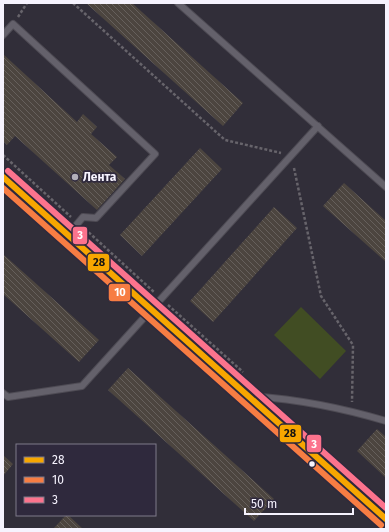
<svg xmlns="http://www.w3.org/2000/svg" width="389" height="532" font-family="'Fira Sans',sans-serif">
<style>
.green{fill:#414d23}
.building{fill:url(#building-back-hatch)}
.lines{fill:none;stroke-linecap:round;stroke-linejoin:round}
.service-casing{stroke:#4e4b54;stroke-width:8}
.minor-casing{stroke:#4e4b54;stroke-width:14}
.path{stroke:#67646b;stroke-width:2.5;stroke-dasharray:3 2;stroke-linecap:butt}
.service{stroke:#64616b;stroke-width:6}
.minor{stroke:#64616b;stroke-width:12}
.bus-1-casing{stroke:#2f293d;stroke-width:9}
.bus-2-casing{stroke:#2f293d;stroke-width:9}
.bus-3-casing{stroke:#2f293d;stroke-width:9}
.bus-1{stroke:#f7a600;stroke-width:6}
.bus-2{stroke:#f77d43;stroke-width:6}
.bus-3{stroke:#fc738d;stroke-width:6}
.poi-dot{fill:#b1aeb9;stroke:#2f293d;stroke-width:1.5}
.bus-dot{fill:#f6f3fe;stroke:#2f293d;stroke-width:1.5}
.labels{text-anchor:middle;stroke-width:3.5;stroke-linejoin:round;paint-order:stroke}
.poi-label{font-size:12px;font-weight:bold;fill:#f6f3fe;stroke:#2f293d;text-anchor:start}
.line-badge{stroke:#2f293d;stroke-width:1.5}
.badge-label{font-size:11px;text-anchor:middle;font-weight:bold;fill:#fff}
.pale-badge-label{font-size:11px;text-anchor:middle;font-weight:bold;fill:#111}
</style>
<defs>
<pattern id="building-back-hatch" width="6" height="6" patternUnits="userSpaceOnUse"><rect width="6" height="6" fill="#4c453f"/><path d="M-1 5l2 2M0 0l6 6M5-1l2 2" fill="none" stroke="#66605c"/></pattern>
</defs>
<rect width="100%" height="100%" fill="#312e39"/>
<!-- green -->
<path class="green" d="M301,307L346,351L320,379L274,335Z"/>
<!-- building -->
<path class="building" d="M86,3H132L243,103L223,126Z
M3,54L77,122L83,114L97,127L91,134L117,157L109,165L125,179L97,210L15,136L7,145L3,141Z
M200,148L222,169L142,256L120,235Z
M344,183L386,221V262L323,206Z
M274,207L297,228L213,322L190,301Z
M3,254L99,340L79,362L3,294Z
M128,368L274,499L254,521L108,390Z
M377,429L386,437V478L357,451Z
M3,455L13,464L3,476Z
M66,515H68L83,529H53Z"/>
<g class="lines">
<defs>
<path id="service" d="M178,3L386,187
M3,35L13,24L155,154L96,218L83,217L68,235
M3,393L8,397L82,386L318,126
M250,396C296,399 342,408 386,421"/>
<path id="minor" d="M3,177L386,519"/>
</defs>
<!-- service casing -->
<use href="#service" class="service-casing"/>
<!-- minor casing -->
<use href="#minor" class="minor-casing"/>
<!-- path -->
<path class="path" d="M73,3L225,140L281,153
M18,17L27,3
M3,155L71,217
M294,168L321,296L353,345L352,402
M85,229L154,292
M168,305L243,372"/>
<!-- service -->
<use href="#service" class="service"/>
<!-- minor -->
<use href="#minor" class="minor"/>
<defs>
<path id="bus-1" d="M3,177L386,519"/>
<path id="bus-2" d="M3,188L381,525"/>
<path id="bus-3" d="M8,171L386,508"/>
</defs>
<!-- bus-1 casing -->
<use href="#bus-1" class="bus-1-casing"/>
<!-- bus-2 casing -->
<use href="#bus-2" class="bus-2-casing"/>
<!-- bus-3 casing -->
<use href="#bus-3" class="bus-3-casing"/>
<!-- bus-1 -->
<use href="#bus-1" class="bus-1"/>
<!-- bus-2 -->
<use href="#bus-2" class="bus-2"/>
<!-- bus-3 -->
<use href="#bus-3" class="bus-3"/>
</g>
<!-- markers -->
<circle class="poi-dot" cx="75" cy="177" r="4"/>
<circle class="bus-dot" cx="312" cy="464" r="3.5"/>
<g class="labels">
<!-- poi labels -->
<g class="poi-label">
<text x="83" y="181">Лента</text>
</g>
</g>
<g class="line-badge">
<rect x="72" y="226" width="16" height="19" rx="4" fill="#fc738d"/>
<rect x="87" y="253" width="23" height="19" rx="4" fill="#f7a600"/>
<rect x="108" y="283" width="23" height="19" rx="4" fill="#f77d43"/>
<rect x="279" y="424" width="23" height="19" rx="4" fill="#f7a600"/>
<rect x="306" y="434" width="16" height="19" rx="4" fill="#fc738d"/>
</g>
<g class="badge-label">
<text x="80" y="239">3</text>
<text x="120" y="296">10</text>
<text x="314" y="448">3</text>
</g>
<g class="pale-badge-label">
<text x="99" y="266">28</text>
<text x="290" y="437">28</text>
</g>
<!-- border -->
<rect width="389" height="532" fill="none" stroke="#f6f3fe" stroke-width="8"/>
<!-- legend -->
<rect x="16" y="444" width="140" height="72" fill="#2f293d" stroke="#7f7a8a"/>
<rect x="24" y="457" width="20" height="6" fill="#f7a600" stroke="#7f7a8a"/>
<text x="52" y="464" font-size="12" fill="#f6f3fe">28</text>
<rect x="24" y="477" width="20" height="6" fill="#f77d43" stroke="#7f7a8a"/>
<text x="52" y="484" font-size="12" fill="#f6f3fe">10</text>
<rect x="24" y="497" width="20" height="6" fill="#fc738d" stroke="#7f7a8a"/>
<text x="52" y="504" font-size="12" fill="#f6f3fe">3</text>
<!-- scale -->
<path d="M245 508v6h108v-6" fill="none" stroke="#f6f3fe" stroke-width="2"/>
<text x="251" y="508" font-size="12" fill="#f6f3fe" stroke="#2f293d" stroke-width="3" paint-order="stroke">50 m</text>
</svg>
